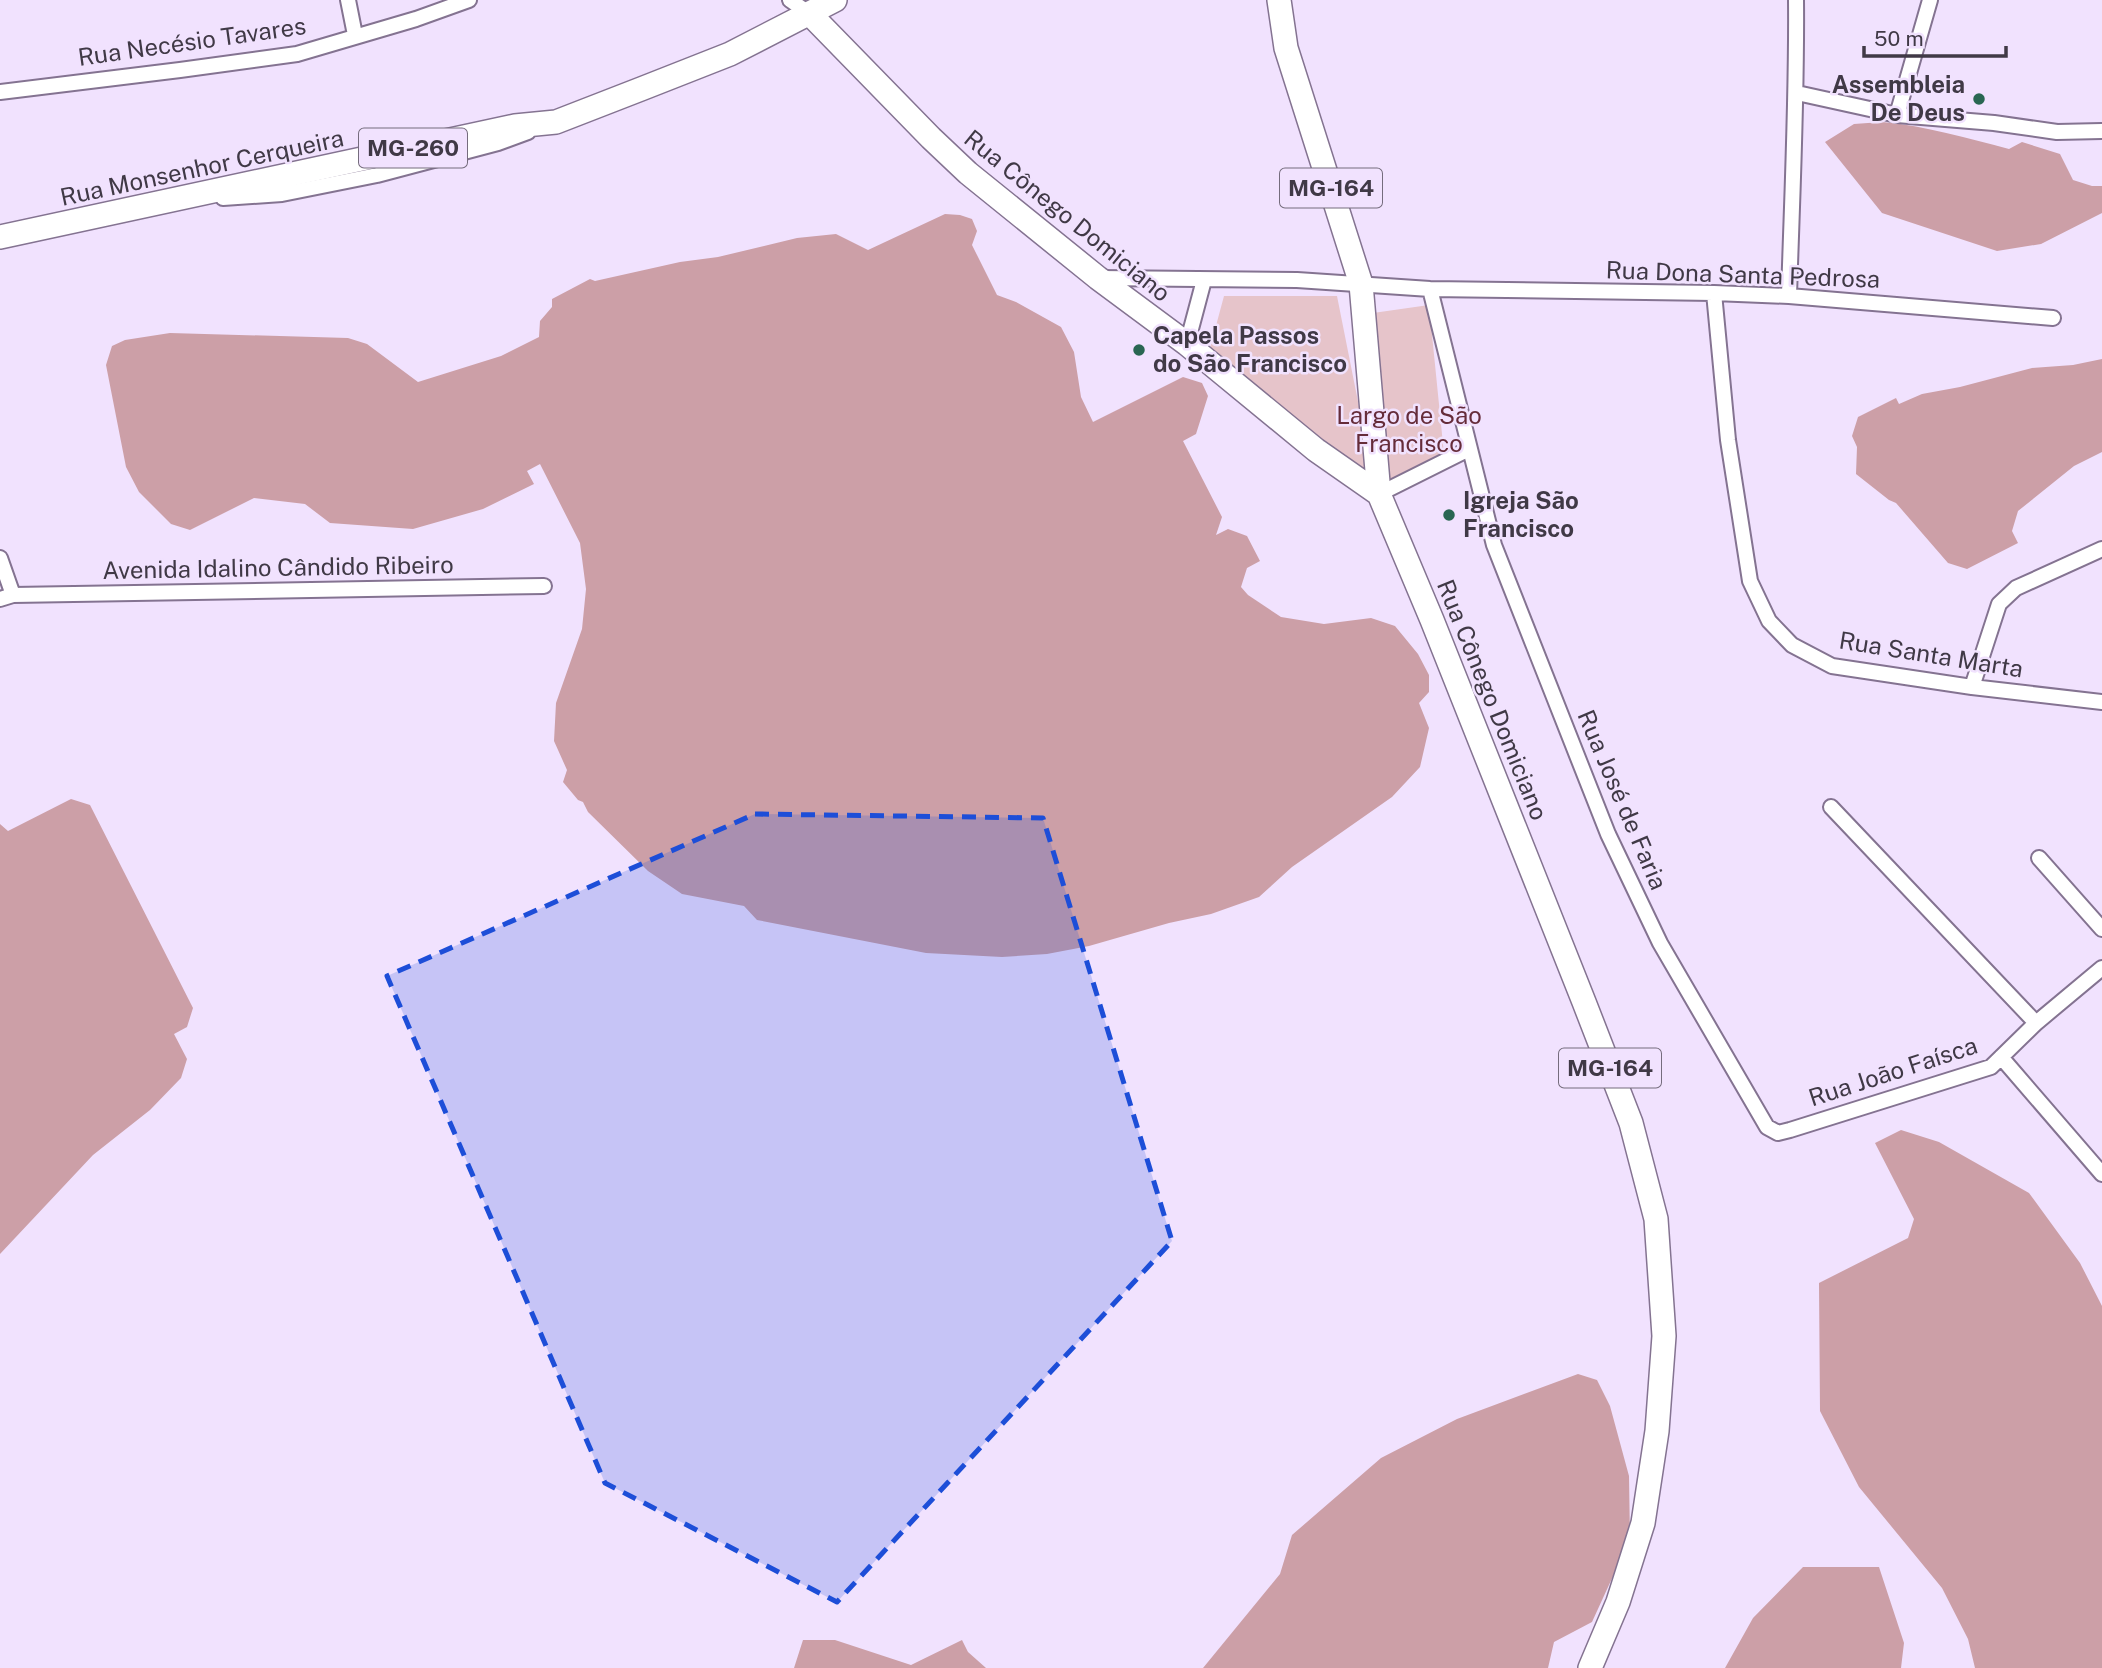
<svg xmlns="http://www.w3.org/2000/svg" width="2102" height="1668" font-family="'Public Sans',sans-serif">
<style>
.green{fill:#e6c4ca}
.forest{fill:#cc9fa7}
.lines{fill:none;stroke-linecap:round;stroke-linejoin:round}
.minor-casing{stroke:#847391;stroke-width:18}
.primary-casing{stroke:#847391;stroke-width:26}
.minor{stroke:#fff;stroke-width:14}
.primary{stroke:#fff;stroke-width:23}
.marked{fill:#1d4ed8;fill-opacity:0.2;stroke:#1d4ed8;stroke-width:5;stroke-dasharray:14 9;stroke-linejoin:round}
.poi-dot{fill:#296652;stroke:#f1e2fe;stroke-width:2.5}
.labels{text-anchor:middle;stroke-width:5;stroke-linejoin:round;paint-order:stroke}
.shield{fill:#f1e2fe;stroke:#756c7d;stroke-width:2}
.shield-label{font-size:23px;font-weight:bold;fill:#403946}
.street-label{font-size:24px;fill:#403946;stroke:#f1e2fe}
.poi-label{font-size:24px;font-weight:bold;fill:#403946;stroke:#f1e2fe;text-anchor:start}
.park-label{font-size:24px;fill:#652c3a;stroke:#f1e2fe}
</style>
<rect width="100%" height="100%" fill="#f1e2fe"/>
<!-- green -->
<path class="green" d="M1224,296H1337L1373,477L1350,471L1210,348Z
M1429,305L1444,454L1382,485L1366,314Z"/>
<!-- forest -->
<path class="forest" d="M1882,122C1926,126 1967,138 2009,149L2022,142L2060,154L2073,180L2092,186H2102V213L2041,244L1997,251L1882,213L1825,142L1854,124Z
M945,214L960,215L972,219L977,231L972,245L997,295L1016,302L1061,327L1074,352L1081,397L1093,422L1183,377L1202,383L1208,396L1196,434L1183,441L1222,517L1216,535L1228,529L1247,536L1260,561L1247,568L1241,587L1248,595L1281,617L1324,624L1371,618L1395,626L1418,654L1429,675V692L1419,703L1429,728L1420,767L1392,797L1292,867L1259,897L1211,914L1169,923L1089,946L1047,954L1002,957L926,953L757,920L744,906L682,894L648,871L588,812L583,802L578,800L563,782L567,770L554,741L556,703L582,629L586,589L580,543L540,464L527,471L534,484L483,509L413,529L330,523L305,504L254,498L190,530L171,524L139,492L126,467L106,365L112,346L125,340L170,333L348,338L367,344L418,382L501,356L539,337L540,321L552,307V299L590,279L595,281L680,262L718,257L797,238L836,234L868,250Z
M2102,359V452L2074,466L2018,511L2012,531L2018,543L1967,569L1948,563L1896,503L1889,500L1856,474L1857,447L1852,436L1858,417L1896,398L1899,404L1922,394L1960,387L2032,368L2073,365Z
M71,799L90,805L193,1008L187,1027L174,1034L187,1059L181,1078L150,1110L93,1155L0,1254V824L8,831Z
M1901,1130L1939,1142L2029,1193L2080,1263L2102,1306V1668H1975L1968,1639L1942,1588L1859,1487L1820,1411L1819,1283L1908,1238L1914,1219L1875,1143Z
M1578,1374L1597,1380L1610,1406L1629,1476L1630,1539L1592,1622L1554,1642L1548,1668H1203L1280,1574L1292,1535L1381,1458L1457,1419Z
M1803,1567H1879L1904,1643L1901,1668H1725L1753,1618Z
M803,1640H835L911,1665L962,1640L968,1652L986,1668H794Z"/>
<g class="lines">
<defs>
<path id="minor" d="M348,0L355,35
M790,0L810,14
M0,92L180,70L297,54L416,19L469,0
M1797,93L1897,115L1994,123L2057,132L2102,131
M1897,115L1930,0
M223,198L282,194L377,175L498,143L528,132
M1099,278L1297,280L1430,289L1714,293L1789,296L2053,318
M1430,289L1494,545L1608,834L1660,943L1767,1127L1778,1133L1790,1130L1991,1067L2036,1023L2102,968
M1714,293L1728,440L1750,581L1769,621L1792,645L1832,666L1972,687L2102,702
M1789,296C1792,197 1797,99 1796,0
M1187,344L1204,280
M1379,494L1469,449
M0,558L13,595
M0,599L13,595L544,586
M1972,687L1999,604L2016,588L2102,549
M1831,807L2036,1023
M2039,858L2102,929
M2001,1057L2102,1174"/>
<path id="primary" d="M1279,0L1286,48L1361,284L1379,494
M810,14L931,138L968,173L1098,278L1187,344L1316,450L1379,494L1432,620L1584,1002L1631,1123L1656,1219L1664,1336L1657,1431L1643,1523L1618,1602L1590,1668
M0,237L515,126L556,122L641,89L730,54L835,0"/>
</defs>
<!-- minor casing -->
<use href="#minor" class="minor-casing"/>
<!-- primary casing -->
<use href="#primary" class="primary-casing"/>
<!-- minor -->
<use href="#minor" class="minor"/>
<!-- primary -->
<use href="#primary" class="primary"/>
</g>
<!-- marked area -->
<path class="marked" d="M755,814L1043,818L1172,1241L837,1602L605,1483L387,976Z"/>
<!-- markers -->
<g class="poi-dot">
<circle cx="1979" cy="99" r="7"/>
<circle cx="1139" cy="350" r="7"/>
<circle cx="1449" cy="515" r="7"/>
</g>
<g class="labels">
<!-- shield labels -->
<g class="shield">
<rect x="359" y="128.5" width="108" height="39" rx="5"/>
<rect x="1280" y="168.5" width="102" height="39" rx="5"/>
<rect x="1559" y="1048.5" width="102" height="39" rx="5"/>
</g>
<g class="shield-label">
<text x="413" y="156">MG-260</text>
<text x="1331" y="196">MG-164</text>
<text x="1610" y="1076">MG-164</text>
</g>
<!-- street labels -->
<g class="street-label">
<text transform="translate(192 42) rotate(-8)" y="8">Rua Necésio Tavares</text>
<text transform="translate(202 168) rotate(-12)" y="8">Rua Monsenhor Cerqueira</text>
<text transform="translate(1067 216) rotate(39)" y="8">Rua Cônego Domiciano</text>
<text transform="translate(1743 275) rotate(2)" y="8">Rua Dona Santa Pedrosa</text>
<text transform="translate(278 568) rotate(-1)" y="8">Avenida Idalino Cândido Ribeiro</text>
<text transform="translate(1931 655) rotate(9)" y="8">Rua Santa Marta</text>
<text transform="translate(1492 700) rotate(68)" y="8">Rua Cônego Domiciano</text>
<text transform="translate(1622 800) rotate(67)" y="8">Rua José de Faria</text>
<text transform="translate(1893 1072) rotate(-18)" y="8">Rua João Faísca</text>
</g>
<!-- poi labels -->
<g class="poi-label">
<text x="1965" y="93" text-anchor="end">Assembleia<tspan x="1965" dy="28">De Deus</tspan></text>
<text x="1153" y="344">Capela Passos<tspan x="1153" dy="28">do São Francisco</tspan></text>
<text x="1463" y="509">Igreja São<tspan x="1463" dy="28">Francisco</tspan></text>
</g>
<!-- park labels -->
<g class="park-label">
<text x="1409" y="424">Largo de São<tspan x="1409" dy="28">Francisco</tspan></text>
</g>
</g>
<!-- scale -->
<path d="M1864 46v10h142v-10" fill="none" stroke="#403946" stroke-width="3.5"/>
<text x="1874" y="46" font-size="21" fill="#403946" stroke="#f1e2fe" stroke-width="5" paint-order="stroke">50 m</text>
</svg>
